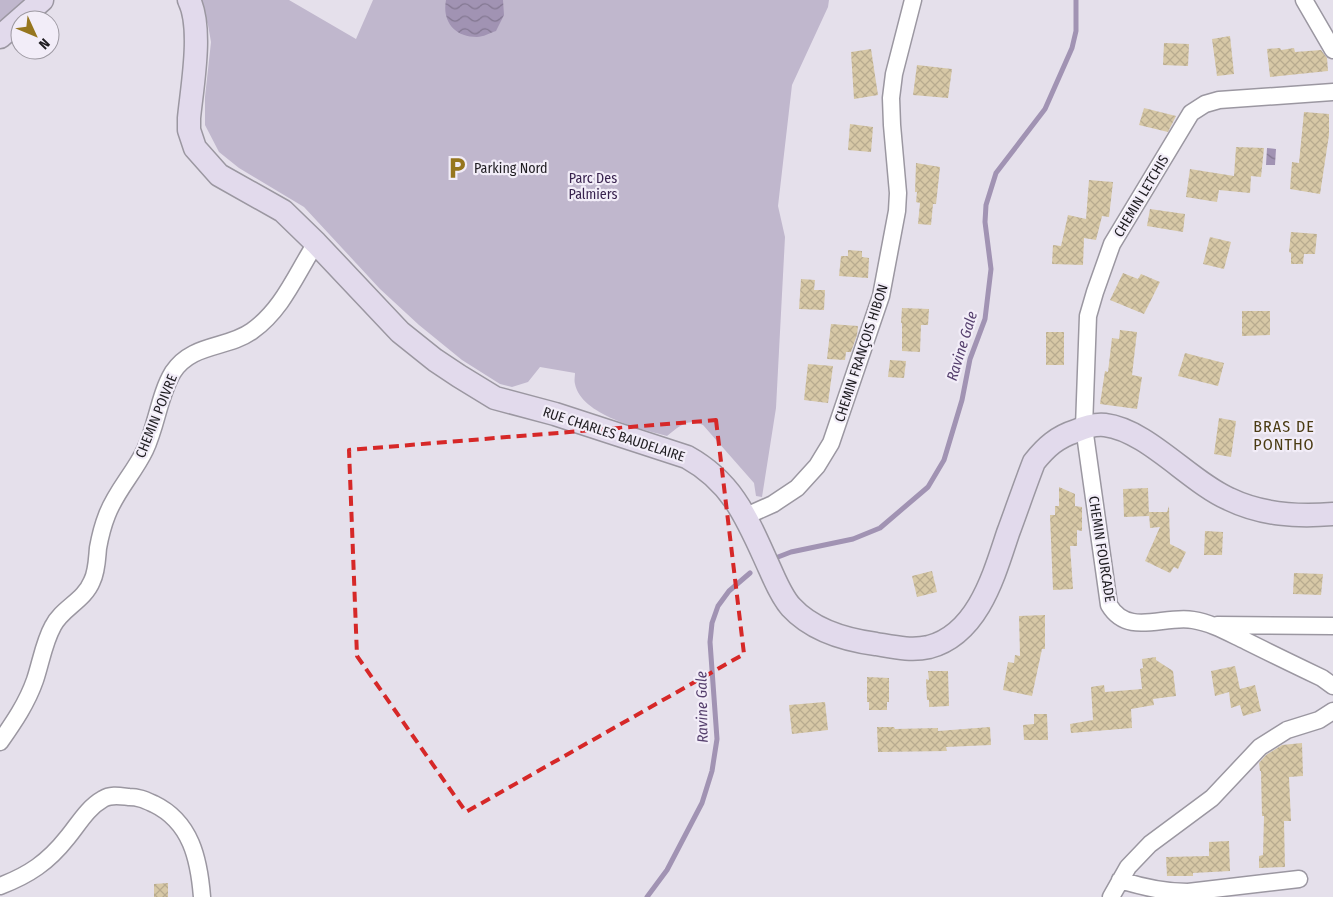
<svg xmlns="http://www.w3.org/2000/svg" width="1333" height="897" font-family="'Fira Sans Condensed',sans-serif">
<style>
.park{fill:#c0b7cd}
.water{fill:url(#water-waves)}
.lines{fill:none;stroke-linecap:round;stroke-linejoin:round}
.stream{stroke:#a193b3;stroke-width:5}
.building{fill:url(#building-cross-hatch)}
.street-casing{stroke:#9b97a1;stroke-width:19}
.secondary-casing{stroke:#9b97a1;stroke-width:25}
.street{stroke:#fff;stroke-width:16}
.secondary{stroke:#e2daec;stroke-width:22}
.marked{fill:none;stroke:#d62828;stroke-width:4;stroke-dasharray:10 6;stroke-linejoin:round}
.labels{text-anchor:middle;stroke-width:4.5;stroke-linejoin:round;paint-order:stroke}
.poi-label{font-size:14px;fill:#1e1c20;stroke:#f2edf8;text-anchor:start}
.park-label{font-size:14px;fill:#38224e;stroke:#f2edf8}
.street-label{font-size:14px;fill:#1e1c20;stroke:#f2edf8}
.water-label{font-size:15px;font-style:italic;fill:#553f6d;stroke:#f2edf8}
.quarter-label{font-size:16px;letter-spacing:1px;fill:#4b3c14;stroke:#f2edf8}
</style>
<defs>
<pattern id="water-waves" width="16" height="10" patternUnits="userSpaceOnUse" patternTransform="scale(1.25)"><rect width="16" height="10" fill="#a193b3"/><path d="M0 5q4-4 8 0t8 0" fill="none" stroke="#837791"/></pattern>
<pattern id="building-cross-hatch" width="8" height="8" patternUnits="userSpaceOnUse" patternTransform="scale(1.25)"><rect width="8" height="8" fill="#d7c8a6"/><path d="M0 0l8 8M0 8l8-8" fill="none" stroke="#b8ab8f"/></pattern>
</defs>
<rect width="100%" height="100%" fill="#e5e0eb"/>
<!-- park -->
<path class="park" d="M0,0H26L0,26Z
M199,0H289L356,39L373,0H829L828,7L792,85L778,206L785,237L776,408L762,497L756,496L754,483L703,425C687,418 680,426 667,436C641,429 581,415 575,384C574,381 575,376 575,373L540,367L528,382L512,387L500,384L462,360L419,325L380,289L304,207L239,168L219,152L205,125V97L211,42L208,25Z"/>
<!-- water -->
<path class="water" d="M446,0H503L504,15L496,31C490,33 483,37 477,37C454,37 442,21 446,0Z
M1267,148L1276,149L1275,165H1266Z"/>
<g class="lines">
<!-- stream -->
<path class="stream" d="M778,557L791,552L853,539L880,528L928,487L944,460L962,400L970,359L985,319L991,269L985,222L986,205L996,173L1045,109L1072,48L1076,31V0
M647,897L667,870L702,803L712,771L717,739L710,642L712,623L718,606L729,591L750,573"/>
</g>
<!-- building -->
<path class="building" d="M1230,36L1234,74L1217,76L1212,39Z
M1164,43L1189,44L1188,66L1163,65Z
M1280,48L1281,50L1294,48L1295,52L1321,50L1327,58L1328,71L1270,77L1267,49Z
M871,49L878,95L854,99L851,52Z
M917,65L952,69L948,98L913,95Z
M1144,108L1176,116L1168,132L1139,125Z
M1304,112L1329,114V135L1320,194L1290,189L1292,162L1299,163Z
M850,124L873,127L871,152L848,150Z
M1236,147L1264,148L1261,177L1251,176L1250,193L1219,190L1217,202L1186,197L1190,169L1234,176Z
M916,163L940,167L936,204H933L931,225L918,224L920,203L916,202L917,192H915Z
M1089,180L1113,182L1109,217L1102,216L1096,240L1084,238L1083,265L1052,264L1053,245L1061,246L1068,215L1086,219Z
M1150,209L1185,214L1183,232L1147,226Z
M1291,232L1317,234L1315,254H1304L1303,264H1291V253L1289,252Z
M1210,237L1231,242L1224,269L1203,264Z
M848,250L862,251V257L869,258L868,278L839,276L841,256H848Z
M1123,273L1138,279L1141,274L1160,282L1144,314L1110,300Z
M801,279L815,280L814,290H825L824,310L799,309Z
M902,308L929,309L928,325H921L920,352L902,351V323H901Z
M1242,311H1270V335L1242,336Z
M831,324L858,326L857,335L851,352H846L845,360L827,359Z
M1120,330L1137,332L1132,375L1142,377L1137,409L1100,404L1105,371L1108,372L1112,338L1119,339Z
M1046,332H1064V365H1046Z
M1185,353L1224,363L1218,386L1178,376Z
M890,360L906,361L904,378L888,377Z
M808,364L833,366L828,403L804,400Z
M1219,418L1236,421L1231,457L1214,454Z
M1059,487L1075,494V506L1082,507V531L1077,530V546H1070L1073,589L1053,590L1050,515H1055V506H1059Z
M1148,488L1149,516L1124,517L1123,489Z
M1169,506L1170,544L1186,552L1178,569L1174,567L1170,573L1145,561L1160,527L1150,528L1149,512H1167Z
M1205,531L1223,532L1222,555H1204Z
M932,571L937,592L917,597L912,576Z
M1294,573L1323,574L1321,595L1293,594Z
M1045,615V649H1042L1032,696L1003,690L1008,662L1014,663L1015,655L1020,656L1019,616Z
M1156,657V660L1173,671L1176,696L1153,699L1154,705L1131,709L1132,728L1071,733L1070,724L1093,720L1091,687L1104,685L1105,692L1142,689L1140,669L1143,668L1142,659Z
M1235,666L1240,689L1255,685L1261,711L1243,716L1240,705L1231,708L1229,692L1215,696L1211,671Z
M928,671H948L949,706L929,707V700H927L926,679L929,680Z
M867,677L889,678V702H887V710H869V702H867Z
M825,702L828,730L792,734L789,705Z
M1034,714H1047L1048,740H1024L1023,725L1034,724Z
M877,727H894L895,729L938,728V731L990,727L991,745L946,747L947,751L878,752Z
M1302,743L1303,776L1289,777L1291,821H1284L1285,867L1259,868V856L1263,855L1264,816H1262L1261,771H1260L1259,763L1266,755L1282,745Z
M1229,841L1230,871L1193,873V876H1167L1166,857L1209,856V842Z
M168,883V897H154V884Z"/>
<g class="lines">
<defs>
<path id="street" d="M1304,0L1333,50
M1333,92L1219,100L1205,104L1191,113L1112,244L1095,292L1088,316L1084,427L1109,605C1128,637 1163,615 1193,620C1212,623 1229,633 1246,641C1272,654 1297,666 1322,678L1333,686
M746,516L773,504L797,488L817,466L831,443L881,296L897,211L898,193L892,125L891,98L894,74L913,0
M1217,625L1333,626
M0,742C14,722 27,703 35,680C41,662 44,642 53,626C62,608 84,601 92,581C97,571 97,558 98,548C100,537 103,525 107,515C116,491 134,473 145,450C157,425 159,395 173,372C192,343 227,349 252,331C283,309 296,274 316,243
M1120,880C1142,887 1164,892 1188,892L1299,879
M0,886C29,875 48,862 67,838C78,825 87,808 103,799C111,794 120,796 129,797C139,797 145,800 154,804C191,822 199,859 202,897
M1111,897L1128,867L1150,844L1212,798L1260,747L1287,730L1319,720L1333,711"/>
<path id="secondary" d="M189,0C203,28 192,87 189,118V130L195,148L219,175L283,211L316,243L400,332L435,360L459,376L495,398L555,414L687,457C734,483 748,521 769,567C775,580 781,596 791,607C813,631 846,640 876,644C894,647 911,651 929,647C978,634 994,575 1008,533C1017,509 1025,485 1034,462C1046,447 1057,437 1076,431C1085,427 1096,424 1105,425C1147,430 1190,482 1229,499C1262,515 1297,517 1333,514
M0,37L42,0"/>
</defs>
<!-- street casing -->
<use href="#street" class="street-casing"/>
<!-- secondary casing -->
<use href="#secondary" class="secondary-casing"/>
<!-- street -->
<use href="#street" class="street"/>
<!-- secondary -->
<use href="#secondary" class="secondary"/>
</g>
<!-- marked area -->
<path class="marked" d="M716,420L744,654L466,812L357,656L349,450Z"/>
<!-- icons -->
<defs>
<symbol id="parking-bare" viewBox="-9 -9 18 18"><path d="M-3.5-5.5H1a3.5 3.5 0 0 1 0 7H-1V5.5H-3.5ZM-1-3.4V-.6H.8a1.4 1.4 0 0 0 0-2.8Z" fill="#96761e" stroke="#f2edf8" stroke-width="2.5" paint-order="stroke"/></symbol>
</defs>
<g fill-rule="evenodd">
<use href="#parking-bare" x="441" y="152" width="32" height="32"/>
</g>
<g class="labels">
<!-- poi labels -->
<g class="poi-label">
<text x="474" y="173">Parking Nord</text>
</g>
<!-- park labels -->
<g class="park-label">
<text x="593" y="183">Parc Des<tspan x="593" dy="16">Palmiers</tspan></text>
</g>
<!-- street labels -->
<g class="street-label">
<text transform="translate(1141 196) rotate(-59)" y="5">CHEMIN LETCHIS</text>
<text transform="translate(861 353) rotate(-72)" y="5">CHEMIN FRANÇOIS HIBON</text>
<text transform="translate(156 416) rotate(-68)" y="5">CHEMIN POIVRE</text>
<text transform="translate(614 434) rotate(18)" y="5">RUE CHARLES BAUDELAIRE</text>
<text transform="translate(1102 549) rotate(81)" y="5">CHEMIN FOURCADE</text>
</g>
<!-- water labels -->
<g class="water-label">
<text transform="translate(962 346) rotate(-73)" y="5">Ravine Gale</text>
<text transform="translate(702 707) rotate(-91)" y="5">Ravine Gale</text>
</g>
<!-- quarter labels -->
<g class="quarter-label">
<text x="1284" y="432">BRAS DE<tspan x="1284" dy="18">PONTHO</tspan></text>
</g>
</g>
<!-- north arrow -->
<g transform="translate(35 35) rotate(134)"><circle r="24" fill="#f2edf8" stroke="#9d99a2"/>
<path d="M0-4L9 19L0 12L-9 19Z" fill="#96761e"/>
<text y="-8" font-size="14" font-weight="bold" text-anchor="middle" fill="#1e1c20">N</text>
</g>
</svg>
